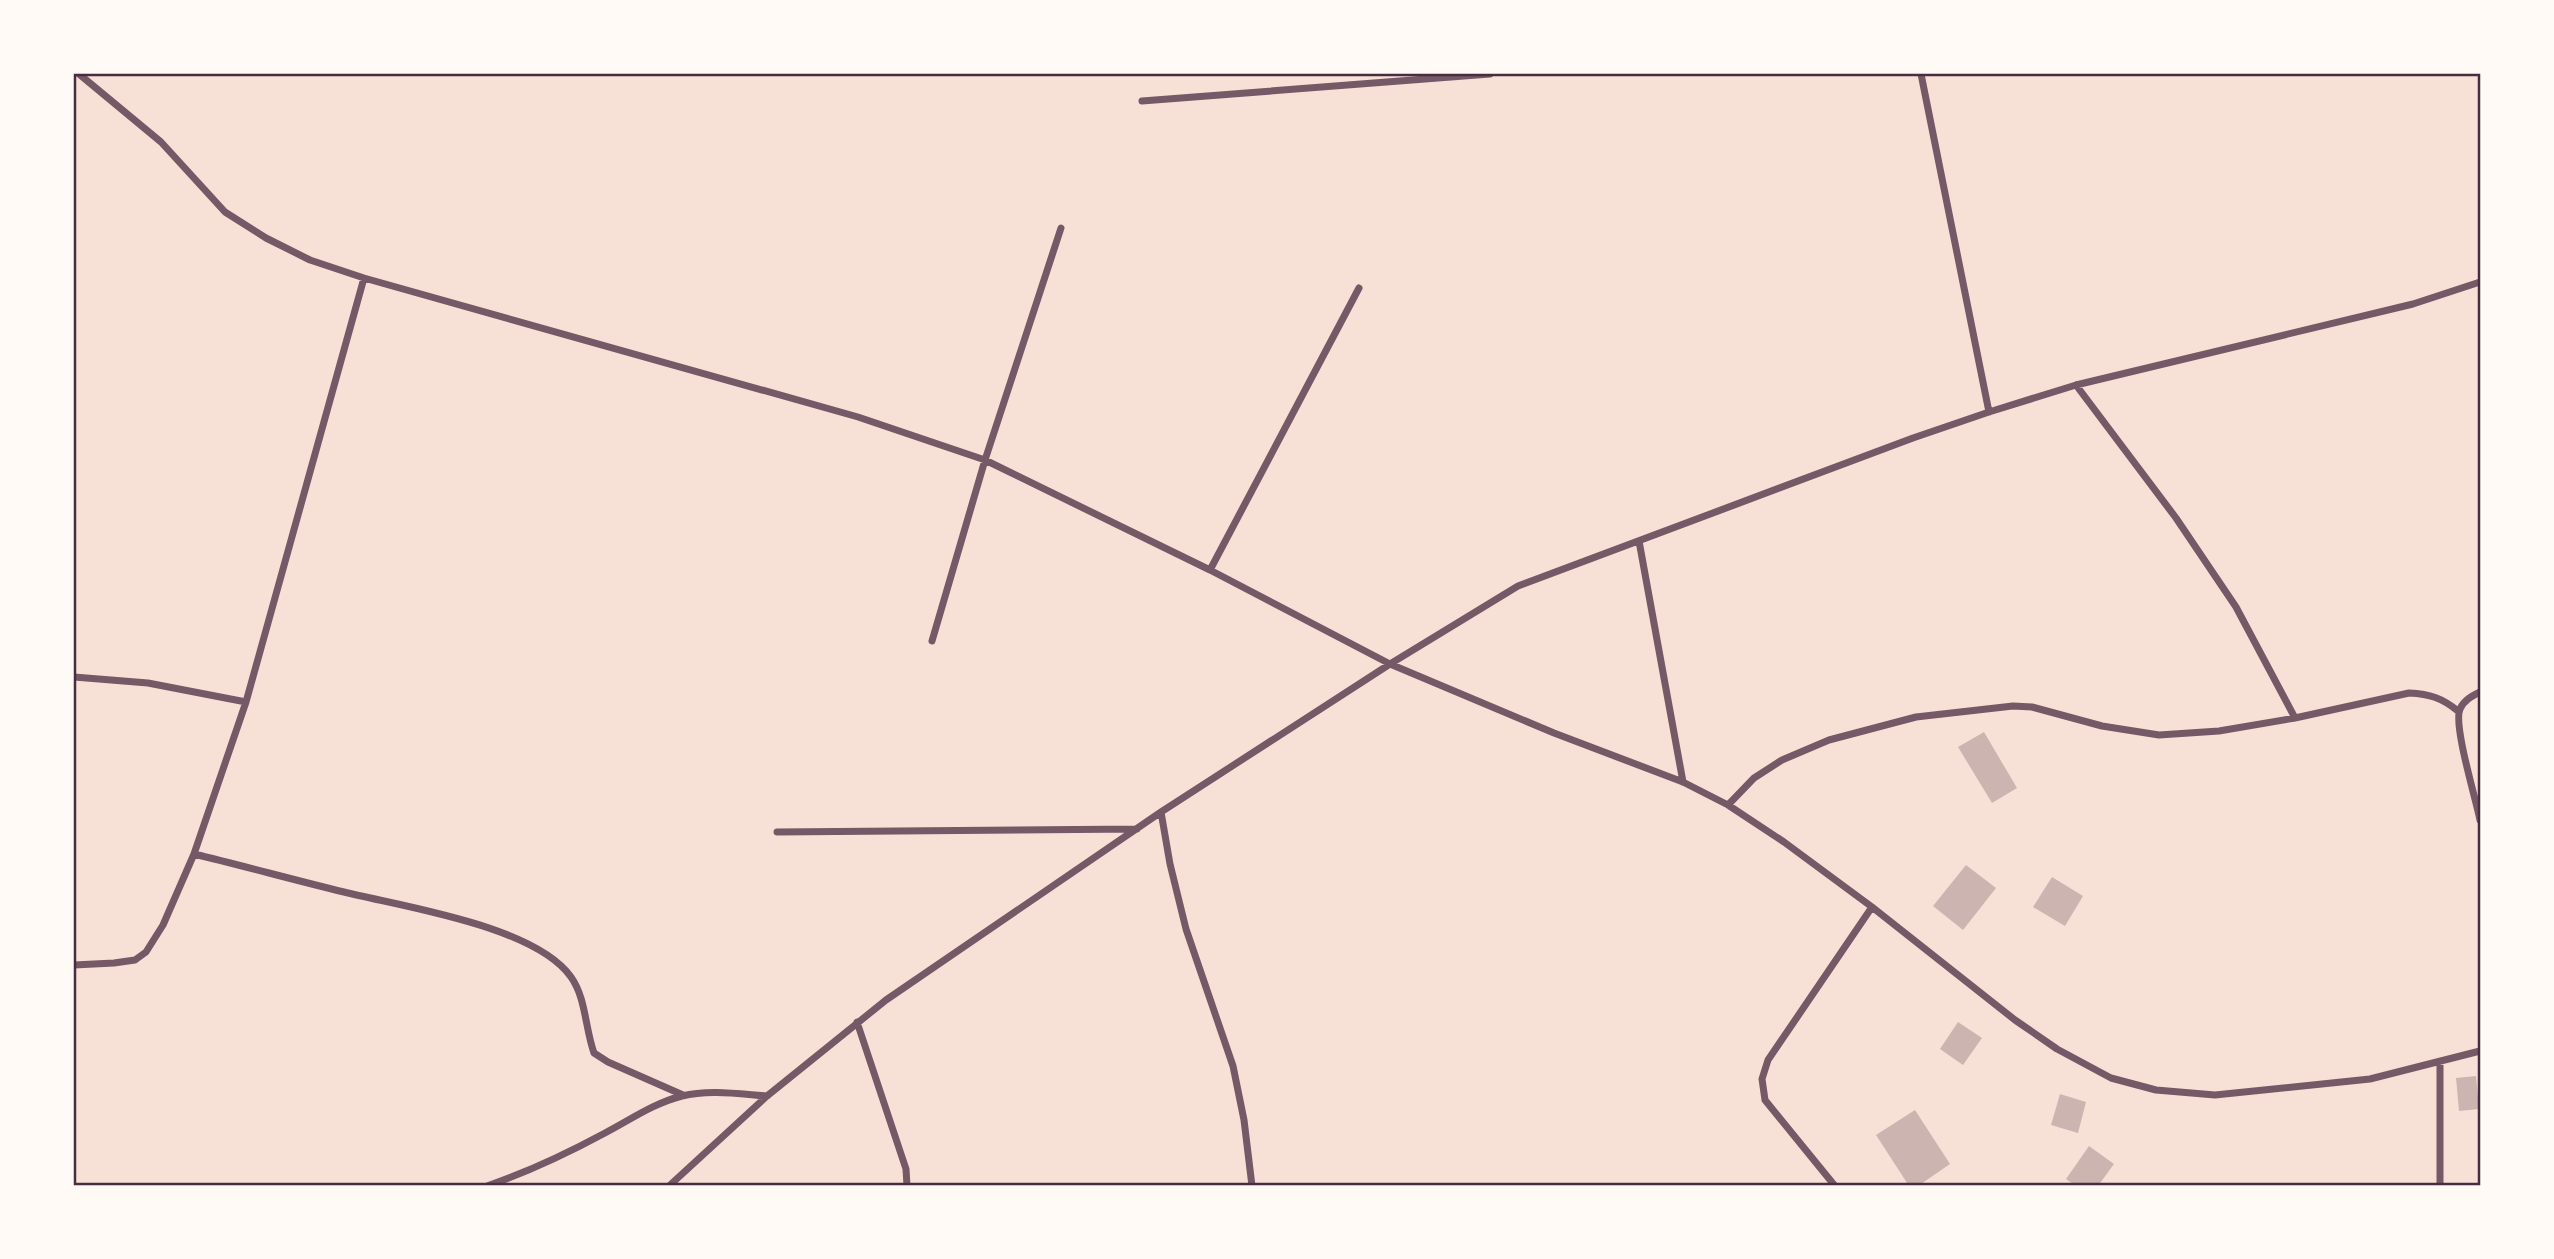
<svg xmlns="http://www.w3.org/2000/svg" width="2554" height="1259" font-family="'Libre Baskerville',serif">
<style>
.building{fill:#ccb4b1}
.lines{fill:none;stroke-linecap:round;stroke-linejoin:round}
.minor{stroke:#755966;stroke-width:7}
.neatline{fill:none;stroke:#4a2c40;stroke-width:2.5}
</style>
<rect width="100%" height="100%" fill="#f7e1d7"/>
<!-- building -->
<path class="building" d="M1984,732L2017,788L1992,803L1958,747Z
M1966,865L1996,888L1963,930L1933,906Z
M2052,877L2083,896L2065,926L2033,907Z
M1958,1022L1982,1038L1963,1065L1940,1049Z
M2476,1076L2479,1109L2459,1111L2456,1078Z
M2060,1094L2086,1102L2078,1133L2051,1125Z
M1915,1110L1950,1164L1918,1186H1909L1876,1135Z
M2089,1146L2114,1164L2098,1186H2076L2066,1179Z"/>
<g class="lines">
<!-- minor -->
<path class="minor" d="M79,74L161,142L225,212L266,238L310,260L364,278L858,417L985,460L1210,570L1390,664L1554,733L1683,782L1728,805L1784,842L1872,907L2015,1020L2057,1049L2111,1078L2156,1090L2215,1095L2370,1079L2480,1051
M1921,74L1989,412
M1142,101L1490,74
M2076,385L2176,518L2236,607L2295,718
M1639,541L1683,782
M1210,570L1359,288
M932,641L985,460L1061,228
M74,677L148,683L246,702
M2480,692C2472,696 2464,700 2460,709C2453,725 2476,799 2480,820
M1728,805L1754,778L1782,760L1829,740L1916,717L2013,706L2032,707L2102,726L2159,735L2219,731L2295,718L2409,693C2430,694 2442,698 2458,711
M1161,812L1170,864L1186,929L1233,1066L1244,1120L1252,1186
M777,832L1137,829
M194,854C244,866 294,880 344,892C404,907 535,926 571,977C586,998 585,1028 594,1053L608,1062L683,1095
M74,965L114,963L135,960L146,952L163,925L194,854L246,702L364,278
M857,1022L906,1169L907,1186
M487,1186C528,1172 566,1154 605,1133C630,1120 654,1103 682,1096C709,1089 740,1094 767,1096
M669,1186L767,1096L886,1000L1161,812L1390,664L1518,586L1913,438L1989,412L2076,385L2413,304L2480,282
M1835,1186L1765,1100L1762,1079L1768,1060L1872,907
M2440,1186V1061"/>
</g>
<!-- border -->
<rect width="2554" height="1259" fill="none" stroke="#fffaf5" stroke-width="150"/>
<rect x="75" y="75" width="2404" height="1109" class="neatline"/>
</svg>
